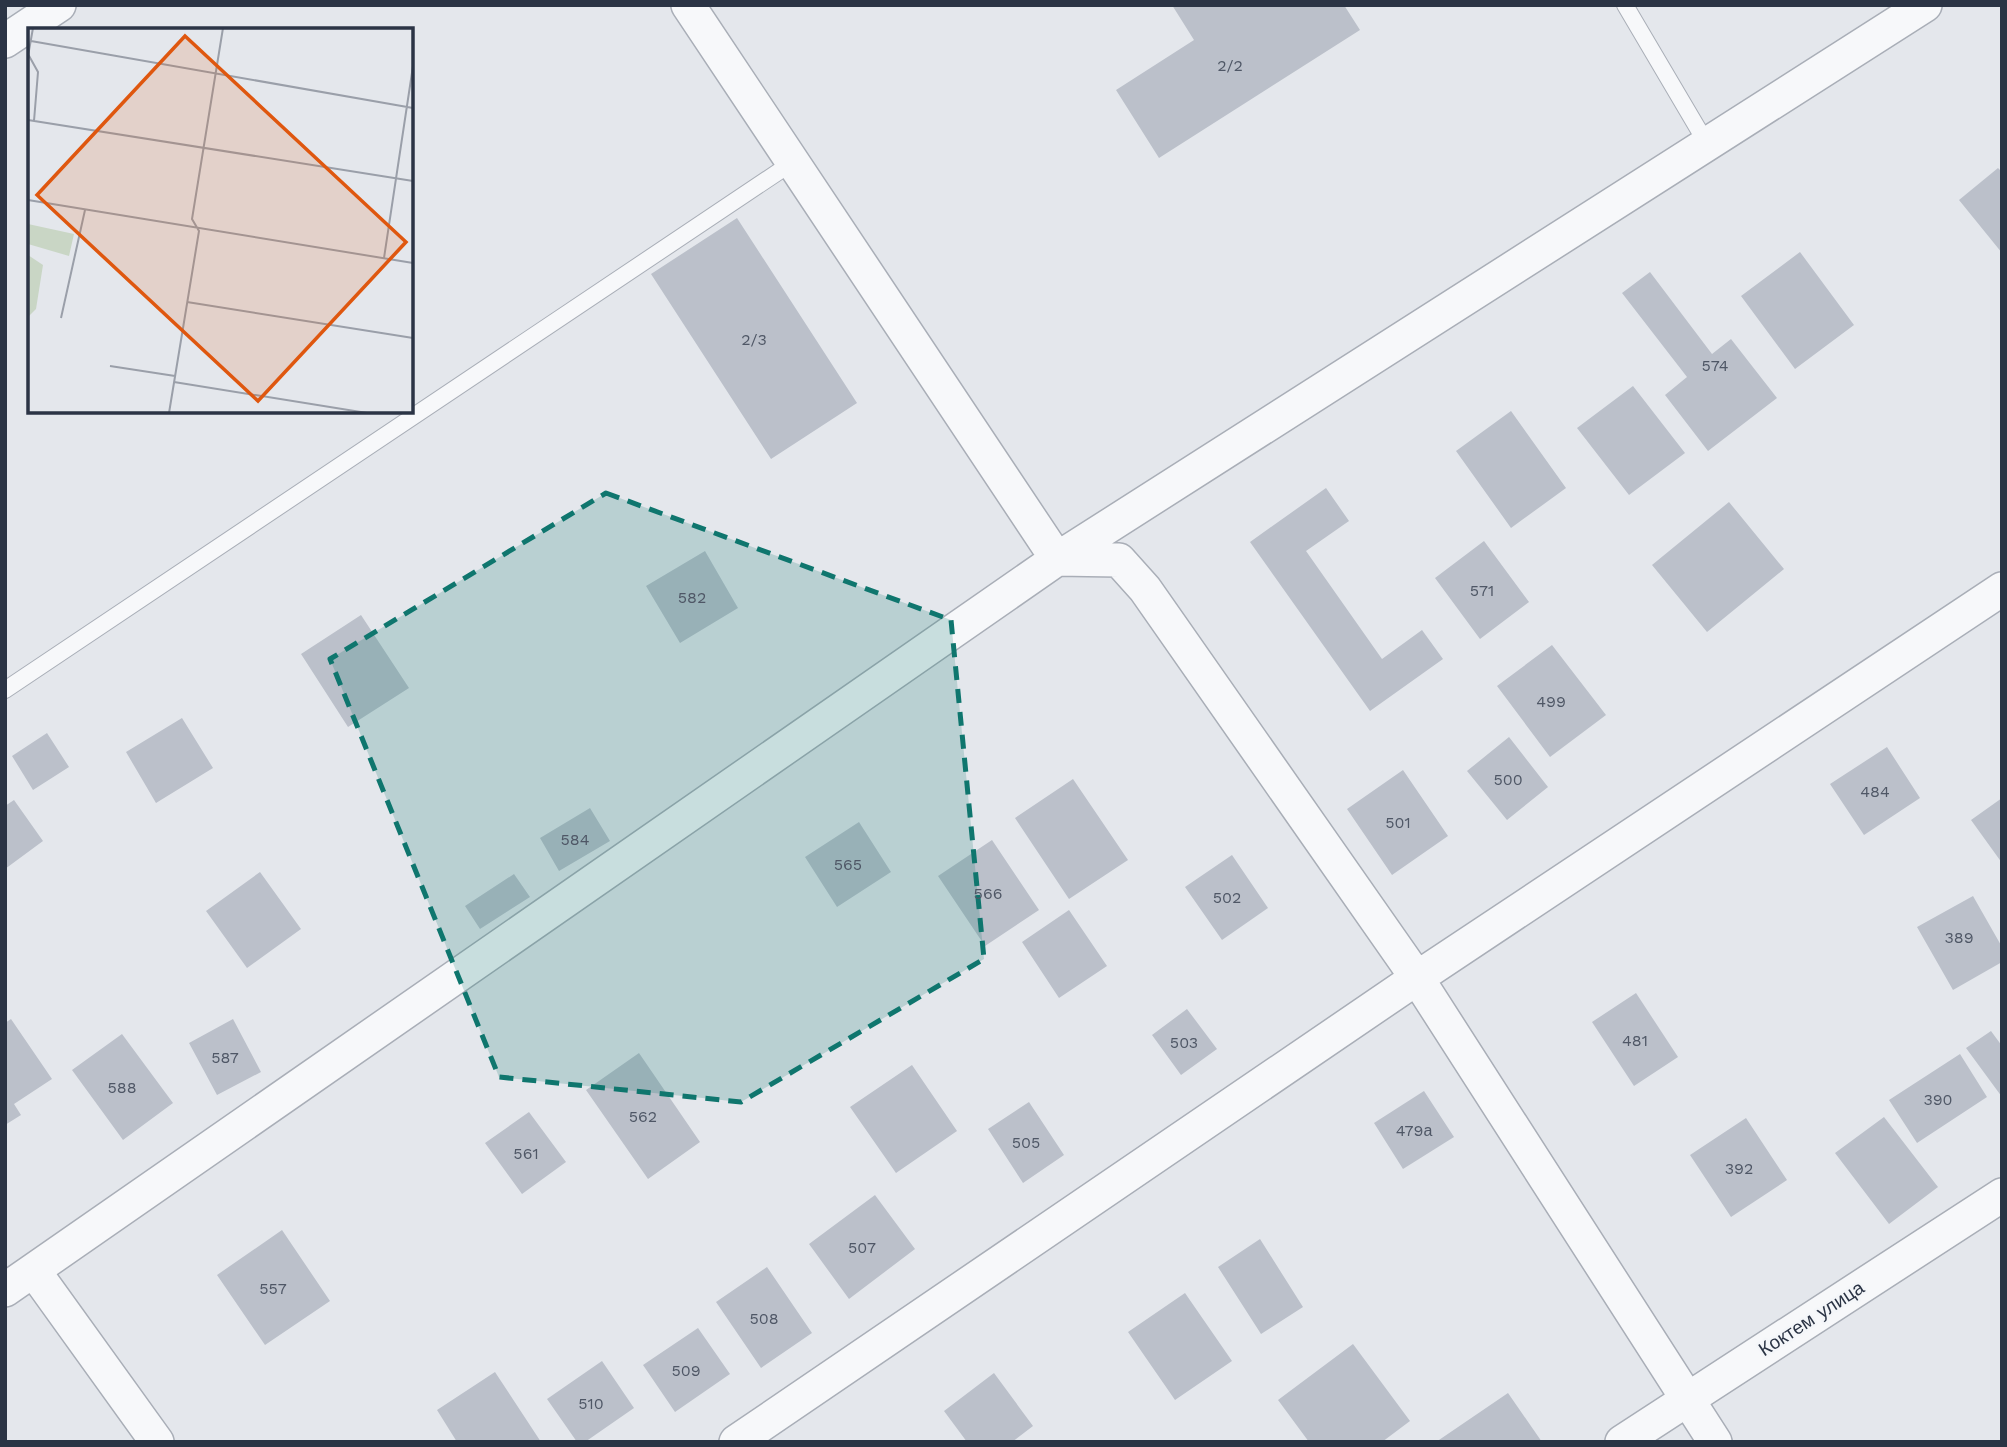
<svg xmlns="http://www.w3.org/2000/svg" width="2007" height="1447" font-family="'Work Sans',sans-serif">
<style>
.building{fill:#bbc0ca}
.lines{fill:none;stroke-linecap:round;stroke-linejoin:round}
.service-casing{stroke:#a9aeb7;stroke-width:18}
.minor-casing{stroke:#a9aeb7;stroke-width:36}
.service{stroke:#f7f8fa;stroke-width:16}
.minor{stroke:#f7f8fa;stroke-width:33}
.marked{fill:#0f766e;fill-opacity:0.2;stroke:#0f766e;stroke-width:5;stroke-dasharray:14 9;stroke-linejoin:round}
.labels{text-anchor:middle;stroke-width:5;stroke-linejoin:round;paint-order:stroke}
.number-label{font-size:16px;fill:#4f5766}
.street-label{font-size:19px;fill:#2b3445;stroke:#f4f6f9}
.inset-road{fill:none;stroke:#9a9fa9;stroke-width:2}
.view{fill:#df570f;fill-opacity:0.15;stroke:#df570f;stroke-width:3.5}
.inset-edge{fill:none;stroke:#2b3445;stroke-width:3.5}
</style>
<rect width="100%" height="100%" fill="#e4e7ec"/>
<!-- building -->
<path class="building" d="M1172,5H1344L1360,30L1159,158L1116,90L1194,40Z
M1998,168L2002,172V253L1959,200Z
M737,218L857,403L771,459L651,274Z
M1800,252L1854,325L1795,369L1741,296Z
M1650,272L1712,354L1731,339L1777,398L1708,451L1665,395L1687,377L1622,293Z
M1633,386L1685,453L1629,495L1577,428Z
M1511,411L1566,488L1511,528L1456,451Z
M1326,488L1349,521L1306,551L1382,659L1422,630L1443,659L1370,711L1250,542Z
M1729,502L1784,569L1707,632L1652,565Z
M1484,541L1529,602L1480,639L1435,578Z
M705,551L738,608L680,643L646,586Z
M361,615L409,688L348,727L301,654Z
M1552,645L1606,715L1550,757L1497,686Z
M182,718L213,768L156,803L126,752Z
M47,733L69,767L33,790L12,756Z
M1509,737L1548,787L1507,820L1467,771Z
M1887,747L1920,798L1864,835L1830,784Z
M1403,770L1448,836L1392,875L1347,809Z
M1073,779L1128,860L1069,899L1015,818Z
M2002,798V863L1971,820Z
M14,800L43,841L5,869V806Z
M590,808L610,841L559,871L540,838Z
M859,822L891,872L837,907L805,857Z
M992,840L1039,910L985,946L938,876Z
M1232,855L1268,908L1222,940L1185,887Z
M260,872L301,929L247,968L206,911Z
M514,874L530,897L480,929L465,906Z
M1973,896L2002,947V962L1953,990L1917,927Z
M1069,910L1107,966L1059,998L1022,942Z
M1636,993L1678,1057L1634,1086L1592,1022Z
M1187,1009L1217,1049L1181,1075L1152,1035Z
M11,1019L52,1079L14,1104L21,1115L5,1125V1023Z
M233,1019L261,1072L217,1095L189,1043Z
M1991,1031L2002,1046V1097L1966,1048Z
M122,1034L173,1103L123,1140L72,1070Z
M639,1053L700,1142L648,1179L586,1090Z
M1960,1054L1987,1097L1917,1143L1889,1100Z
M912,1065L957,1131L896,1173L850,1107Z
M1424,1091L1454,1137L1403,1169L1374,1123Z
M1029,1102L1064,1155L1023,1183L988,1129Z
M529,1112L566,1162L522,1194L485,1143Z
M1884,1117L1938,1187L1889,1224L1835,1153Z
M1746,1118L1787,1180L1731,1217L1690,1155Z
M875,1195L915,1249L849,1299L809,1244Z
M282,1230L330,1301L265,1345L217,1275Z
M1260,1239L1303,1307L1261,1334L1218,1267Z
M767,1267L812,1333L761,1368L716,1302Z
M1185,1293L1232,1361L1175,1400L1128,1332Z
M698,1328L730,1374L675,1412L643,1365Z
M1353,1344L1410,1421L1382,1442H1309L1278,1400Z
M602,1361L634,1408L585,1442H577L547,1399Z
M495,1372L541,1442H457L437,1410Z
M994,1373L1033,1426L1012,1442H967L944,1411Z
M1508,1393L1542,1442H1436Z"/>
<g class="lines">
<defs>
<path id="service" d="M1625,5L1707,144
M5,690L793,162"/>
<path id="minor" d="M688,5L1057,559L1119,560L1145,589L1417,978L1715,1442
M5,41L59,5
M34,1271L157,1442
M5,1290L1057,559L1925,5
M736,1442L1417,978L2002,589
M1622,1442L2002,1195"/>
</defs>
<!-- service casing -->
<use href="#service" class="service-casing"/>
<!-- minor casing -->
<use href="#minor" class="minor-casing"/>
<!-- service -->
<use href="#service" class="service"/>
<!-- minor -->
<use href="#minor" class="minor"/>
</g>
<!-- marked area -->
<path class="marked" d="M606,493L951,620L984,959L741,1102L499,1077L330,659Z"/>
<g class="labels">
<!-- number labels -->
<g class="number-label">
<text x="1230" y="71">2/2</text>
<text x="754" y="345">2/3</text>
<text x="1715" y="371">574</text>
<text x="1482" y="596">571</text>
<text x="692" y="603">582</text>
<text x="1551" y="707">499</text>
<text x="1508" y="785">500</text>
<text x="1875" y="797">484</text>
<text x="1398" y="828">501</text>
<text x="575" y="845">584</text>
<text x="848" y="870">565</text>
<text x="988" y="899">566</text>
<text x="1227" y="903">502</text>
<text x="1959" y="943">389</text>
<text x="1635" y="1046">481</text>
<text x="1184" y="1048">503</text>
<text x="225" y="1063">587</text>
<text x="122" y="1093">588</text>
<text x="1938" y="1105">390</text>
<text x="643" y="1122">562</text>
<text x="1414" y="1136">479а</text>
<text x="1026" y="1148">505</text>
<text x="526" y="1159">561</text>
<text x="1739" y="1174">392</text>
<text x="862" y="1253">507</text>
<text x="273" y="1294">557</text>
<text x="764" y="1324">508</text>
<text x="686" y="1376">509</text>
<text x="591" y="1409">510</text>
</g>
<!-- street labels -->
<g class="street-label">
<text transform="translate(1811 1318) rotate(-33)" y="7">Коктем улица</text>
</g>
</g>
<!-- overview -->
<g transform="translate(28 28)">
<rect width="385" height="385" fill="#e4e7ec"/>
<path d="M0,196L46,206L41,228L0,216ZM0,227L15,237L8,281L0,289Z" fill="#c9d6c5"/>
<path class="inset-road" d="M3,13L385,80M0,26L10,44L6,93M0,28L5,0M0,92L385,153M0,172L385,235M356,230L385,38M159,274L385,310M33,290L57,182M82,338L147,348M146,354L339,385M141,385L171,203L164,191L195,0"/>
<path class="view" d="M157,8L378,214L230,373L9,167Z"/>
<rect width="385" height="385" class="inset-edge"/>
</g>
<!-- border -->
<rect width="2007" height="1447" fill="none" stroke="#2b3445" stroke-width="14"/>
</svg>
